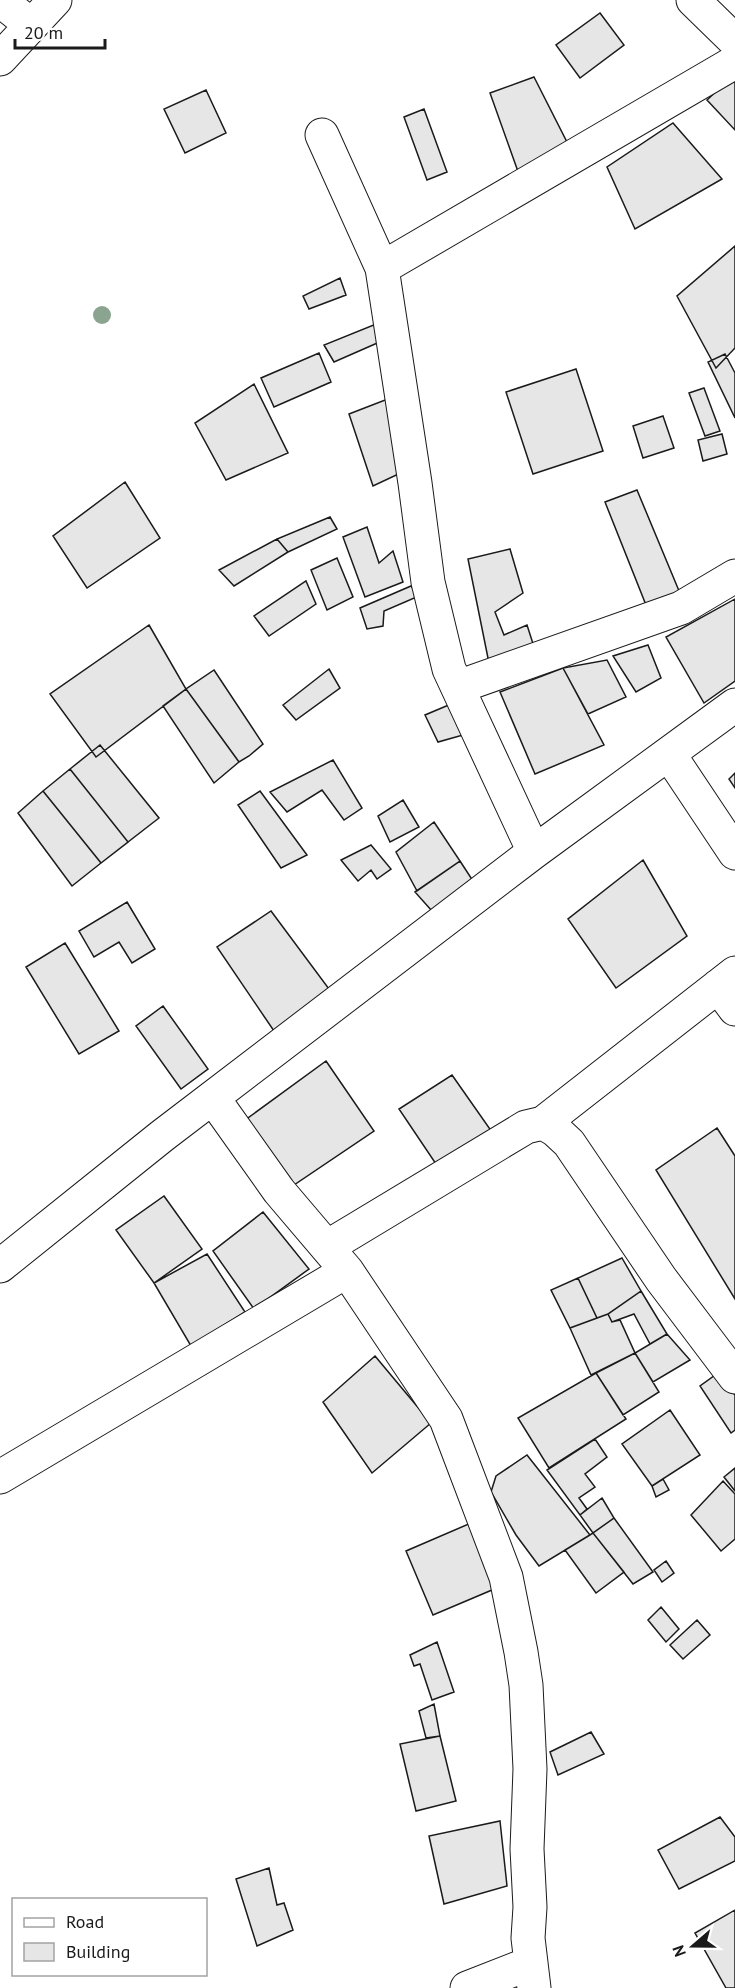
<svg xmlns="http://www.w3.org/2000/svg" width="735" height="1988" font-family="'PT Sans',sans-serif">
<style>
.building{fill:#e6e6e6;stroke:#1a1a1a;stroke-width:1.5}
.lines{fill:none;stroke-linecap:round;stroke-linejoin:round}
.minor-casing{stroke:#1a1a1a;stroke-width:35}
.minor{stroke:#fff;stroke-width:33}
.tree{fill:#8aa48f}
</style>
<rect width="100%" height="100%" fill="#fff"/>
<!-- building -->
<path class="building" d="M600,13L624,45L580,78L556,45Z
M735,74V130L707,100Z
M534,77L572,152L521,180L490,93Z
M206,90L226,133L185,153L164,109Z
M424,109L447,172L427,180L404,117Z
M673,123L722,179L635,229L607,167Z
M735,246V348L716,368L677,296Z
M340,278L346,295L309,309L303,296Z
M386,320L391,337L334,362L324,345Z
M319,353L331,382L274,407L261,378Z
M725,354L735,373V418L708,362Z
M576,369L603,451L533,474L506,392Z
M254,384L288,453L226,480L195,423Z
M704,388L720,431L705,436L689,393Z
M398,395L407,470L373,486L349,414Z
M663,416L674,448L643,458L633,426Z
M722,434L727,454L703,461L698,440Z
M125,482L160,538L87,588L53,536Z
M637,490L682,598L648,610L605,502Z
M330,517L337,529L288,552L277,539Z
M367,527L379,563L393,551L403,582L365,597L343,537Z
M277,539L288,552L234,586L219,570Z
M510,549L523,593L495,612L504,635L527,625L536,653L490,668L468,559Z
M337,558L353,597L327,610L311,570Z
M306,581L316,604L269,636L254,616Z
M411,586L419,596L384,611L383,626L367,629L360,608Z
M735,599V681L704,703L666,637Z
M149,625L186,689L96,757L50,694Z
M648,645L661,678L636,692L613,656Z
M607,660L626,697L588,714L563,668Z
M563,668L604,745L535,774L500,692Z
M329,669L340,688L296,720L283,705Z
M214,670L263,744L249,756L239,762L186,689Z
M186,689L239,762L214,783L163,706Z
M451,704L463,735L438,742L425,715Z
M100,745L159,818L128,842L70,769Z
M333,760L362,808L344,820L322,790L287,812L270,792Z
M70,769L128,842L101,863L43,791Z
M735,773V788L729,779Z
M43,791L101,863L72,886L18,813Z
M260,791L307,855L281,868L238,805Z
M403,800L419,827L390,842L378,816Z
M434,822L460,861L417,891L396,852Z
M371,845L391,869L377,879L371,870L358,881L341,860Z
M643,860L687,936L616,988L568,919Z
M460,861L475,884L432,911L415,892Z
M127,902L155,949L132,963L119,942L94,957L79,931Z
M271,911L332,993L274,1031L217,947Z
M65,943L119,1031L79,1054L26,967Z
M163,1006L208,1069L181,1089L136,1026Z
M326,1061L374,1131L288,1189L241,1123Z
M452,1075L492,1132L438,1167L399,1109Z
M717,1128L735,1156V1299L656,1170Z
M164,1196L202,1249L154,1283L116,1230Z
M263,1212L309,1269L254,1309L213,1251Z
M207,1254L245,1312L191,1346L154,1283Z
M622,1258L641,1291L608,1314L597,1318L578,1278Z
M578,1278L597,1318L570,1328L551,1290Z
M641,1291L667,1334L650,1344L634,1314L612,1322L608,1314Z
M608,1314L612,1322L620,1320L635,1353L591,1375L570,1328Z
M667,1334L690,1360L653,1382L635,1353Z
M635,1353L659,1392L623,1415L596,1373Z
M375,1356L431,1423L372,1473L323,1402Z
M596,1373L626,1419L549,1468L518,1418Z
M718,1373L735,1395V1430L731,1433L700,1386Z
M670,1410L700,1455L652,1486L622,1444Z
M595,1439L607,1457L585,1474L595,1487L579,1498L587,1509L580,1515L547,1470Z
M527,1455L590,1535L539,1566L516,1535L491,1492L496,1476Z
M735,1468V1491L724,1477Z
M663,1479L669,1490L656,1497L652,1486Z
M723,1481L735,1494V1539L721,1551L691,1515Z
M602,1498L614,1518L593,1533L580,1515Z
M614,1518L653,1572L633,1584L593,1533Z
M471,1523L499,1587L433,1615L406,1551Z
M593,1533L624,1572L596,1593L565,1550Z
M666,1561L674,1573L662,1582L654,1570Z
M661,1607L679,1629L666,1642L648,1620Z
M697,1620L710,1635L683,1659L670,1645Z
M437,1642L454,1692L432,1700L420,1664L414,1666L410,1655Z
M434,1704L440,1736L426,1738L419,1711Z
M591,1732L604,1754L558,1775L550,1752Z
M440,1736L456,1801L416,1811L400,1744Z
M720,1817L735,1837V1861L679,1889L658,1850Z
M500,1821L507,1886L444,1904L429,1836Z
M269,1868L277,1905L284,1903L293,1930L257,1946L236,1879Z
M735,1910V1988H726L695,1933Z"/>
<g class="lines">
<defs>
<path id="minor" d="M0,0L31,25
M693,0L735,41
M0,59L55,0
M322,135L382,268L415,483L428,582L449,669L534,852
M382,268L735,62
M458,687L681,608L735,576
M669,754L735,853
M718,986L735,1009
M213,1098L279,1191L347,1271L446,1419L506,1577L521,1652L526,1685L530,1769L527,1849L530,1907L528,1938L534,1988
M543,1123L555,1130L569,1143L661,1279L735,1377
M327,1247L526,1127L543,1123L735,973
M0,1266L162,1136L534,852L735,705
M0,1477L347,1271
M467,1988L531,1963"/>
</defs>
<!-- minor casing -->
<use href="#minor" class="minor-casing"/>
<!-- minor -->
<use href="#minor" class="minor"/>
</g>
<!-- trees -->
<circle class="tree" cx="102" cy="315" r="9"/>
<!-- legend -->
<rect x="12" y="1898" width="195" height="78" fill="#ffffff" stroke="#a3a3a3" stroke-width="1.5"/>
<rect x="24" y="1918" width="30" height="9" fill="#ffffff" stroke="#a3a3a3" stroke-width="1.5"/>
<text x="66" y="1928" font-size="18" fill="#1a1a1a">Road</text>
<rect x="24" y="1943" width="30" height="18" fill="#e6e6e6" stroke="#a3a3a3" stroke-width="1.5"/>
<text x="66" y="1958" font-size="18" fill="#1a1a1a">Building</text>
<!-- north arrow -->
<g transform="translate(693 1946) rotate(250)" stroke="#ffffff" stroke-width="4.5" paint-order="stroke">
<path d="M0-4.5L10 22L0 15L-10 22Z" fill="#1a1a1a"/>
<text y="-9" font-size="16" font-weight="bold" text-anchor="middle" fill="#1a1a1a">N</text>
</g>
<!-- scale -->
<path d="M15 39v9h90v-9" fill="none" stroke="#1a1a1a" stroke-width="3"/>
<text x="24" y="39" font-size="18" fill="#1a1a1a" stroke="#ffffff" stroke-width="4.5" paint-order="stroke">20 m</text>
</svg>
